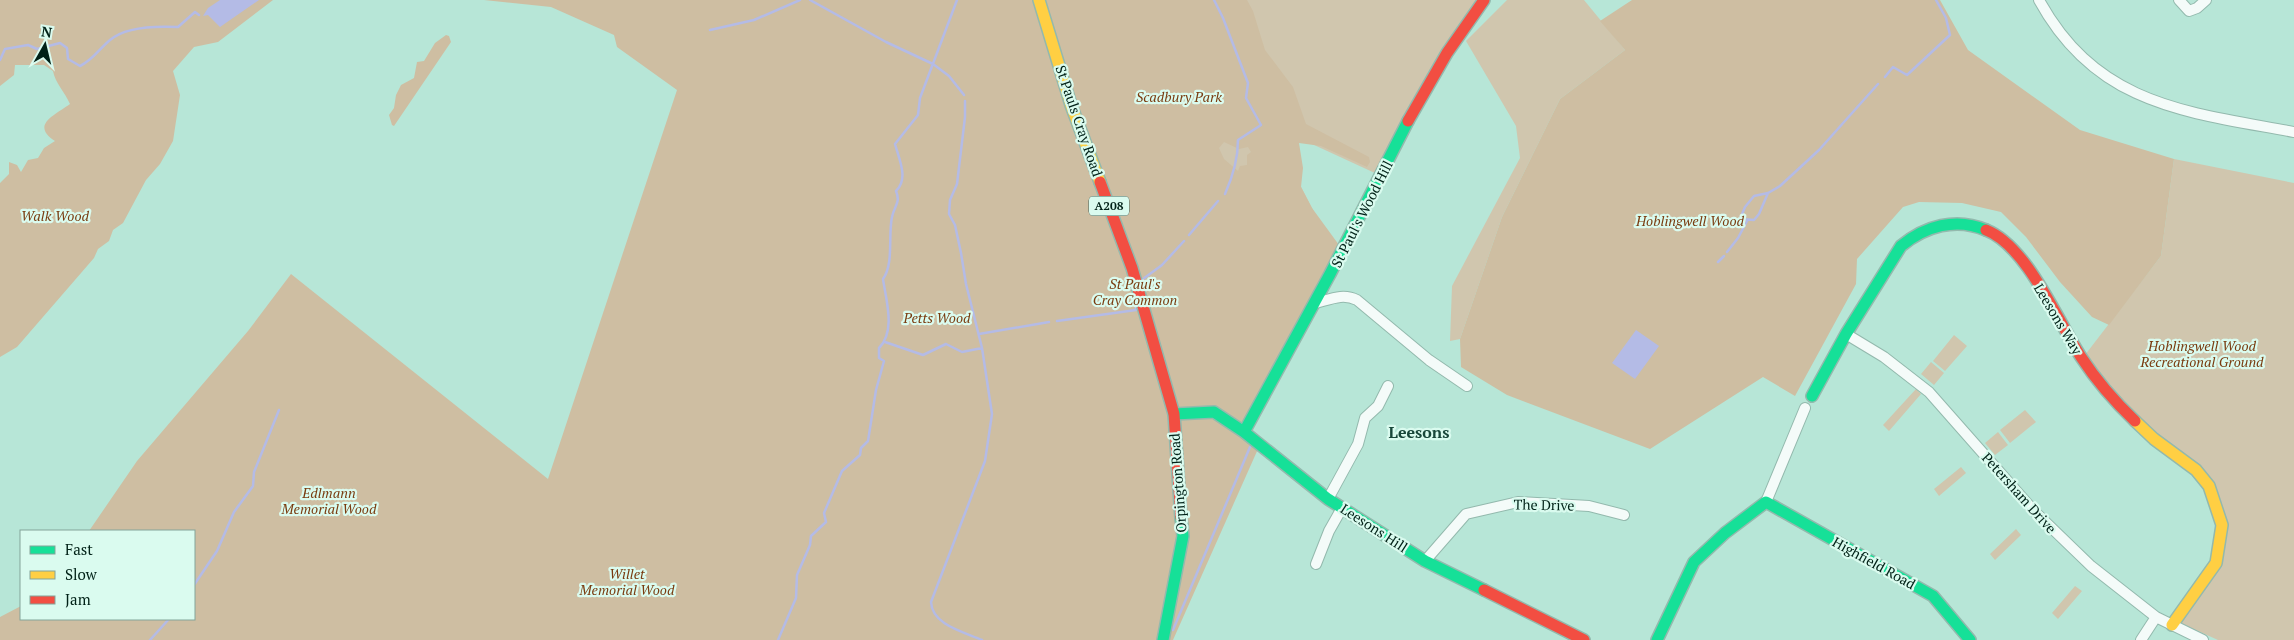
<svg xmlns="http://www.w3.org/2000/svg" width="2294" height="640" font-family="'PT Serif',serif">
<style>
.green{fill:#d0c6ae}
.forest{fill:#cebea2;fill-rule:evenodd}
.water{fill:#b4bbe6}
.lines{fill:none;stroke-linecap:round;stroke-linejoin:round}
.stream{stroke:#b4bbe6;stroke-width:2.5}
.street-casing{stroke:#93b9ad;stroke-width:12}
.fast-casing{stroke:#93b9ad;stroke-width:14}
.slow-casing{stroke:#93b9ad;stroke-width:14}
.jam-casing{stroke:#93b9ad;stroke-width:14}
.street{stroke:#f4fbf9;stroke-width:10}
.fast{stroke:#16e098;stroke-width:11}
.slow{stroke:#ffcf43;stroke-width:11}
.jam{stroke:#f24e42;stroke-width:11}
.labels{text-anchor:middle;stroke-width:4.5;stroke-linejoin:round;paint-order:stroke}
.shield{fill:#dafbef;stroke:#416258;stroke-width:1}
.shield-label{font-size:12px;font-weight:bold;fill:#002117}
.park-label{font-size:14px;font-style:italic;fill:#793b0f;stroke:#dafbef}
.street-label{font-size:14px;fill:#002117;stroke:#dafbef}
.quarter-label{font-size:16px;font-weight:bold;fill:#18473a;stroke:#dafbef}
</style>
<rect width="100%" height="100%" fill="#b7e6d7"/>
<!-- green -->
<path class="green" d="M1044,0H1479L1377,174L1273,126L1282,150L1326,235L1231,417Z
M1507,0H1584L1625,50L1560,99L1502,217L1460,339L1450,341L1452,286L1520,158L1516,126L1466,41Z
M2174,159L2294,183V640H2218L2178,622L2228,528L2217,489L2203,469L2162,441L2117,399L2085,355L2161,256Z
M1954,335L1967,346L1945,371L1933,361Z
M1931,362L1944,373L1934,385L1921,374Z
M1916,389L1921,394L1889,431L1883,425Z
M2025,410L2036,422L2010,443L2000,430Z
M1998,432L2008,445L1995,455L1985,443Z
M1961,467L1966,473L1939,496L1934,489Z
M2016,529L2021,535L1995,560L1990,554Z
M2075,586L2082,591L2058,619L2052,613Z"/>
<!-- forest -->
<path class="forest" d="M0,0H273L218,42L194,47L173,71L180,95L173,141L160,164L146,180L123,223L113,230L109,241L98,249L94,258L17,347L0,357V183L9,174V162L17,165L21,172L28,160L38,158L44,148L55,141C30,125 55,115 70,104C65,92 55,83 53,71L44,65H15L14,75L0,86Z
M484,0H1247L1253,11L1265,50L1293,87L1306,124L1369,157L1370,162L1367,167L1321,146L1299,143L1303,168L1301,187L1312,208L1339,245L1242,436L1258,449L1173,640H0V617L21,606V619H194V531H89L137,461L248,331L291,274L548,479L677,90L617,47L614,35L551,7ZM1224,142L1239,149L1248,147L1251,152L1247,155V165L1240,166L1238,171L1224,159L1219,148Z
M1632,0H1940L1968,50L2080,130L2174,159L2161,256L2109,325L2092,317L2060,282L2026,237L2001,212L1962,203L1919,202L1903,207L1857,259L1856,284L1795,396L1763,377L1650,449L1507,395L1461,367L1460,339L1502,217L1560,99L1625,50L1600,21Z
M446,35L449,36L451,42L394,126L392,125L389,115L394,108L396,95L401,85L414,78L417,62L424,61L435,43Z"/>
<!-- water -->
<path class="water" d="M220,0H259L220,27L208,15L203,16L208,8Z
M1636,330L1659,346L1635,379L1612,363Z"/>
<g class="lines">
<!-- stream -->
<path class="stream" d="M810,0L886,42L933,64L949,76L964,95
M1214,0L1223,18L1248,83L1246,98L1261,125L1238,140C1238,159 1233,176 1225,194
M710,30L754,20L800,0
M0,60L5,49L28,45L37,49L60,43L67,48L68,59L80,66C93,60 99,49 110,40C126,26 158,26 178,27L195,12L199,15
M1885,77L1893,67L1907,75L1950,35L1946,18L1936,0
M965,101V117L957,184L950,200L949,214L955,225L961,253L966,284L982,348L992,414L985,461L931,602C932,625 964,632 982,640
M1768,193L1759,214L1754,220L1740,219L1745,207L1754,196L1768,193L1780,186L1819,150L1878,84
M1189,235L1218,201
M1727,252L1738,238L1747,221
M1718,262L1724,256
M1143,279L1162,265L1184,241
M1057,321L1136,310V308
M979,334L1049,322
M885,342L923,355L946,344L962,352L982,348
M194,585L217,551L234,512L253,486L254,472L279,410
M1173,630L1250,447
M150,640L169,619
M778,640L796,598L797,575L810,545L811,536L826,522L824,513L842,471L860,455L861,448L868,441L876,390L884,361L879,358V348C896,331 886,300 883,279C894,264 888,235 892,217C894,206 901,203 896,191C909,179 899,159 895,144L918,115L920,98L957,0"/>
<defs>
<path id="street" d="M2039,0C2097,106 2187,112 2294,132
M2179,0L2189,11L2197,8L2206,0
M1316,303C1331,299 1343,293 1357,300L1429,360L1467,386
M1846,334L1884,357L1929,392L2033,510L2091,566L2156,617L2203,640
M1328,499L1358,444L1365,418L1378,406L1388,386
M1766,502L1805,408
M1425,561L1466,514L1518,502L1589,506L1624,515
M1316,564L1329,531L1342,508
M2141,640L2156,617"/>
<path id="fast" d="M1812,396L1846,334L1901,246C1925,226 1956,217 1986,230
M1174,414L1214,412L1244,432L1328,499L1425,561L1484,590
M1244,432L1330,274L1408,121
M1163,640L1183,536L1181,518
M1657,640L1694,562L1725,533L1766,502L1933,596L1970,640"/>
<path id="slow" d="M1039,0L1071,105L1100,182
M2135,421L2154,439L2196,470L2209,486L2222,525L2216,563L2172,625"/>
<path id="jam" d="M1408,121L1447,53L1484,0
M1100,182L1132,268L1174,414L1181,518
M1986,230C2027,246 2057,320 2081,357C2096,380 2114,401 2135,421
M1484,590L1584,640"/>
</defs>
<!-- street casing -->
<use href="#street" class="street-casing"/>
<!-- fast casing -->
<use href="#fast" class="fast-casing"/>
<!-- slow casing -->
<use href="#slow" class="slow-casing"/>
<!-- jam casing -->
<use href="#jam" class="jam-casing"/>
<!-- street -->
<use href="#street" class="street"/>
<!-- fast -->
<use href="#fast" class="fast"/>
<!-- slow -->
<use href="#slow" class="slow"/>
<!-- jam -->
<use href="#jam" class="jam"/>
</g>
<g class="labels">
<!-- shield labels -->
<rect class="shield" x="1089" y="196.5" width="40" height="19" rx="4"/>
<g class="shield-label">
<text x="1109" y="210">A208</text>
</g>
<!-- park labels -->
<g class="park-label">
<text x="1179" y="102">Scadbury Park</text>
<text x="55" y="221">Walk Wood</text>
<text x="1690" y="226">Hoblingwell Wood</text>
<text x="1135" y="289">St Paul's<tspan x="1135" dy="16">Cray Common</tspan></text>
<text x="937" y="323">Petts Wood</text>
<text x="2202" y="351">Hoblingwell Wood<tspan x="2202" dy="16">Recreational Ground</tspan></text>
<text x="329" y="498">Edlmann<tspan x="329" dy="16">Memorial Wood</tspan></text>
<text x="627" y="579">Willet<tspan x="627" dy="16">Memorial Wood</tspan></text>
</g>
<!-- street labels -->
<g class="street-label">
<text transform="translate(1079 121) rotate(71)" y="5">St Pauls Cray Road</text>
<text transform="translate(1362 214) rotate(-63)" y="5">St Paul's Wood Hill</text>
<text transform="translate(2058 319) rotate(59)" y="5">Leesons Way</text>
<text transform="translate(1178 483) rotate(-94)" y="5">Orpington Road</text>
<text transform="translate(2019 493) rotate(48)" y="5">Petersham Drive</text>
<text transform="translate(1544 505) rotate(1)" y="5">The Drive</text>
<text transform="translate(1374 528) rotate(33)" y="5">Leesons Hill</text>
<text transform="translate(1874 563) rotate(29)" y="5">Highfield Road</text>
</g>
<!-- quarter labels -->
<g class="quarter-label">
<text x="1419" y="438">Leesons</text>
</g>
</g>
<!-- legend -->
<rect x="20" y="530" width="175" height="90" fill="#dafbef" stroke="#83a499"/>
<rect x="30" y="546" width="25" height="8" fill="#16e098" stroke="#83a499"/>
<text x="65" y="555" font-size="15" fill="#002117">Fast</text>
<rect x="30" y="571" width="25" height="8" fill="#ffcf43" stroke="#83a499"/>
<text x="65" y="580" font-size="15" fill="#002117">Slow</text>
<rect x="30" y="596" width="25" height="8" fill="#f24e42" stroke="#83a499"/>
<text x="65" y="605" font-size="15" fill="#002117">Jam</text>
<!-- north arrow -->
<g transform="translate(45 45) rotate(8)" stroke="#dafbef" stroke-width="4" paint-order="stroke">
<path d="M0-4L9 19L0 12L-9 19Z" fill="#002117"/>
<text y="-8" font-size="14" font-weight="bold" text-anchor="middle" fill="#002117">N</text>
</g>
</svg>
